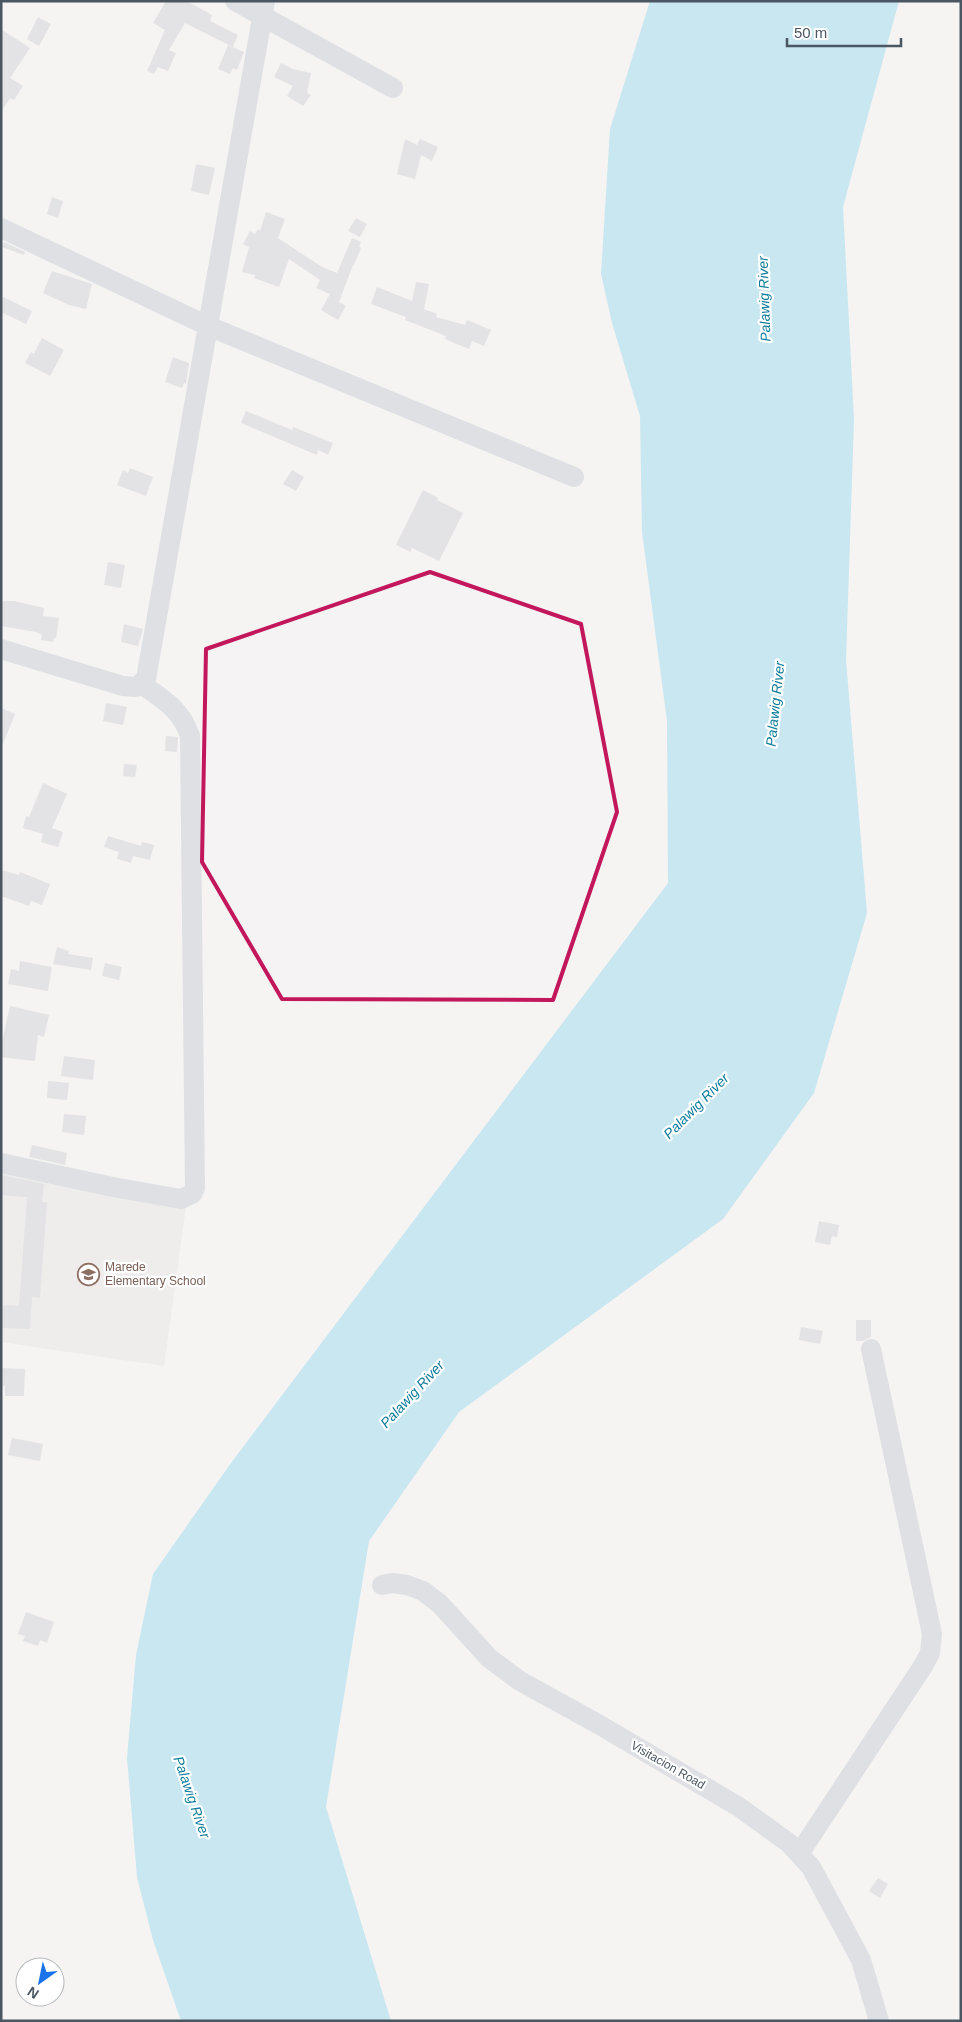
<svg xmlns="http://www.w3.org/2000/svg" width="962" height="2022" font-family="Arial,sans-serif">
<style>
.education{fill:#e6e4e5}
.water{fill:#90daee}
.building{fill:#cdcfd5}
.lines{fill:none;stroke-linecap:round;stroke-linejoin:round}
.minor{stroke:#c1cad2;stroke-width:20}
.marked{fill:none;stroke:#c2185b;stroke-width:4;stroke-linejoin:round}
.labels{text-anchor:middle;stroke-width:4.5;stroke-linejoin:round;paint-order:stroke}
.education-label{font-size:12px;fill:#785e54;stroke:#fff;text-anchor:start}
.street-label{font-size:12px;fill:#4a5661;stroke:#fff}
.water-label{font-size:14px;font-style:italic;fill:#0c7c9b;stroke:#fff}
</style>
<rect width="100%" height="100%" fill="#f5f3f3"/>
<!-- education -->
<path class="education" d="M1,1166L186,1207L164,1366L1,1342Z"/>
<!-- water -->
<path class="water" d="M650,1H899L843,207L854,419L846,660L867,913L814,1093L723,1219L459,1412L369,1541L326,1807L391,2021H181L153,1940L137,1877L127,1758L136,1655L153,1574L231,1463L668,883L667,721L642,532L640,416L612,323L601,274L610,129Z"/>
<!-- building -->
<path class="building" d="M166,1H187L212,15L210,21L238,35L233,47L185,23L169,50L176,53L168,71L158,67L154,74L147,71L165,30L153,23Z
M38,17L51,24L39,46L27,39Z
M1,29L30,48L10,78L23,86L14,100L10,98L1,112Z
M228,45L244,52L237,70L233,68L230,74L218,69Z
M281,63L293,69L311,73L307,93L311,95L303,106L287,96L293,86L274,77Z
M405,139L417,145L420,139L438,147L432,161L421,155L415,179L397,174Z
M196,164L215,168L209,195L191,191Z
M52,197L63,201L58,218L47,214Z
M266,212L285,219L278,238L322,267L337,273L352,238L361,242L359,247L361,248L354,265H353L339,302L346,306L338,320L321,310L330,294L316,288L320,280L289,259L279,287L254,278L255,275L242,272L249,247L243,244L250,231L255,234L258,229L260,231Z
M356,218L367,224L360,237L348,231Z
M4,242L25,252L24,255L2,247Z
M52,271L92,284L86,309L69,305L43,293Z
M416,282L429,284L424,309L437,314L436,317L465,325L467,320L491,330L484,346L472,341L469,349L445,339L446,336L405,320L406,317L371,304L377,287L412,301Z
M1,296L32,311L26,324L1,312Z
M42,338L64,350L50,376L25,363L31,352L34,354Z
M173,357L189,363L186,384L184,383L182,388L165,382Z
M246,411L292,430L293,427L333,443L328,455L318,450L317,455L241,423Z
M130,468L153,477L146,496L117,485L123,470L128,473Z
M292,470L304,477L296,491L283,484Z
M423,490L438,498L437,500L463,513L439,561L412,548L410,552L396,545Z
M108,562L125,565L121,588L104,585Z
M1,601H14L44,608L43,616L59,618L56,638H54L53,642L41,640L42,635L36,632L1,626Z
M124,624L143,629L138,646L121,642Z
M106,703L127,707L123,725L103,721Z
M1,708L15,714L2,746H1Z
M166,736L178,737L177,752L165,751Z
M124,764L137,765L135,777L123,776Z
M43,783L67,794L52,828L63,832L58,847L41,842L43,834L23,828L26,816L29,817Z
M108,836L141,846L142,842L154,845L150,860L133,856L131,863L117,859L119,852L104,847Z
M1,870L19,875L20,872L50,884L42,905L31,901L29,906L1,896Z
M57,947L69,951L68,954L93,958L91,970L53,964Z
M20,961L52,967L48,991L8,984L11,969L19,971Z
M105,963L122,967L119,980L102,976Z
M10,1006L49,1015L44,1037L38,1035L35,1061L1,1057V1046Z
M64,1056L95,1060L93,1080L61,1076Z
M48,1081L69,1083L67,1100L47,1098Z
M64,1114L86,1116L84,1135L62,1132Z
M32,1145L67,1153L65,1165L29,1157Z
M1,1175L44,1184L42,1202H47L40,1298L32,1297L30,1329L1,1328V1305L19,1306L27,1197L1,1195Z
M819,1221L839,1225L837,1237L832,1236L830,1245L815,1242Z
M856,1320H871V1337L863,1341H856Z
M801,1327L823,1331L820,1344L799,1340Z
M1,1368L25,1369L24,1396H5V1386H1Z
M12,1438L43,1444L40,1461L8,1455Z
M26,1612L54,1622L47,1643L40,1640L38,1646L23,1641L25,1636L18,1634Z
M878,1878L888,1884L880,1898L869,1891Z"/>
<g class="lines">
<!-- minor -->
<path class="minor" d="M235,1L393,88
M1,228L208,326L574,477
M1,649L123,686L136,687L146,679L265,1
M1,1163L113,1187L181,1199L192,1194L195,1188L190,736C181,709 164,700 141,684
M382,1585L392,1583L407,1585L423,1591L440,1604L489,1658L520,1681L598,1724L739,1807L789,1843L811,1867L861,1960L879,2021
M799,1854L923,1666L930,1653L932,1634L871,1349"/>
</g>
<!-- marked area -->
<path d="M0 0H962V2022H0ZM430,572L581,624L617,812L553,1000L282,999L202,862L206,649Z" fill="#f5f3f3" fill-opacity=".55" fill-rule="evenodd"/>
<path class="marked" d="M430,572L581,624L617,812L553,1000L282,999L202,862L206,649Z"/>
<!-- icons -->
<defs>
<symbol id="school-ring" viewBox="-11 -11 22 22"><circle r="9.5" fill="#fff" stroke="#8d6e63" stroke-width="1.5"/><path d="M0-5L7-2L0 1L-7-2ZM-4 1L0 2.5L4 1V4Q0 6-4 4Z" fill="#8d6e63"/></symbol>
</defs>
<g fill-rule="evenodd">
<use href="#school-ring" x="76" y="1262" width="25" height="25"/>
</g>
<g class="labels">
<!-- education labels -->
<g class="education-label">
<text x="105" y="1271">Marede<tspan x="105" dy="14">Elementary School</tspan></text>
</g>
<!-- street labels -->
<g class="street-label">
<text transform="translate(668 1765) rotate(30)" y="4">Visitacion Road</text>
</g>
<!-- water labels -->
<g class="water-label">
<text transform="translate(764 299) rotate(-92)" y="5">Palawig River</text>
<text transform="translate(775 704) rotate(-84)" y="5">Palawig River</text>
<text transform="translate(696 1106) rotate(-45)" y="5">Palawig River</text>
<text transform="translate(412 1394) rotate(-47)" y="5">Palawig River</text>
<text transform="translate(192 1797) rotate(71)" y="5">Palawig River</text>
</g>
</g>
<!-- border -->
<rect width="962" height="2022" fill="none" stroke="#4a5661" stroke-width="5"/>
<!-- north arrow -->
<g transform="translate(40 1982) rotate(213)"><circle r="24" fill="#ffffff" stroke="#b7bbc0"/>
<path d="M0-4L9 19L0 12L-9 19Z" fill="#1a73e8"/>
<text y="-8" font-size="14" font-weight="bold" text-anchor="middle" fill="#4a5661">N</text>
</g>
<!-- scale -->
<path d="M787 38v8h114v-8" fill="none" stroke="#4a5661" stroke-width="2.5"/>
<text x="794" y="38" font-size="15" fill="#4a5661" stroke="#ffffff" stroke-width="4" paint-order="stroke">50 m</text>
</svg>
